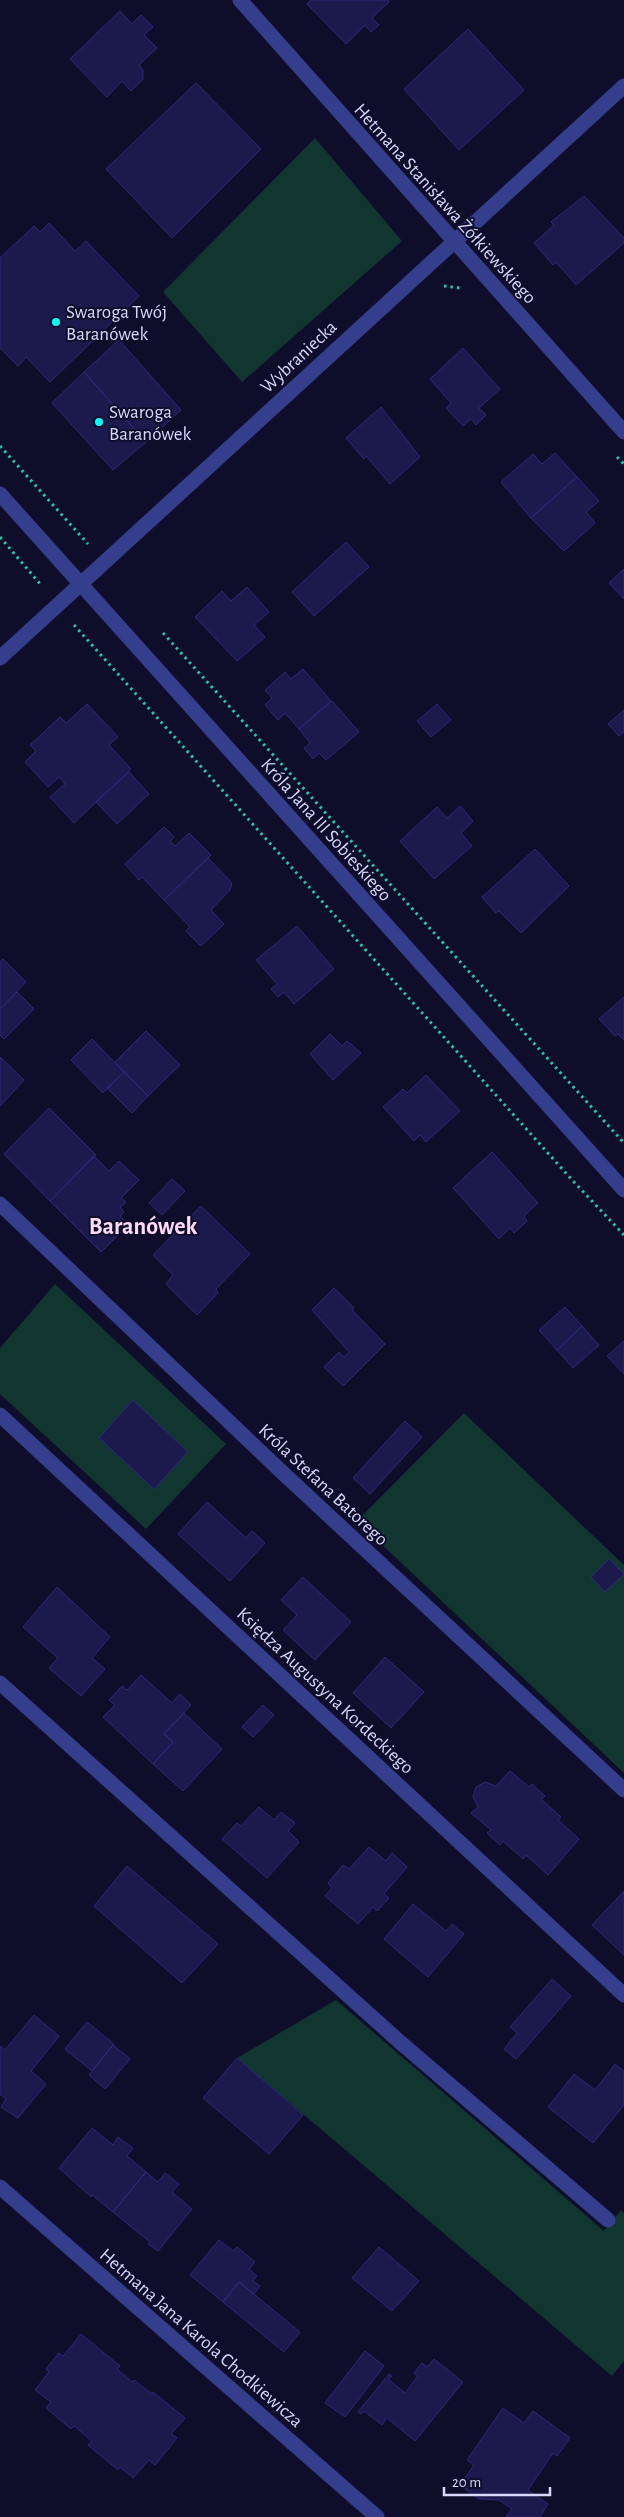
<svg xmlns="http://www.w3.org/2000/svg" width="624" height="2517" font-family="'Alegreya Sans',sans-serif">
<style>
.green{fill:#11352f}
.building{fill:#1c194d;stroke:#2e297b}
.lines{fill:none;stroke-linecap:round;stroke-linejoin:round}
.path{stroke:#25c5a7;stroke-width:3;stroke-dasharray:2.5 4;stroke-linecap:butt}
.minor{stroke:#353e8d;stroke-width:15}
.poi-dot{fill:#04fff7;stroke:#0f0e2a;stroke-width:2}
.labels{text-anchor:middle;stroke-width:4;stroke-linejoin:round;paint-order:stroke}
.street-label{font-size:19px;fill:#d8d8ff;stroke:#0f0e2a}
.poi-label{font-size:19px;fill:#d8d8ff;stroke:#0f0e2a;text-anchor:start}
.district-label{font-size:24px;font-weight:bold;fill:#ffdaf6;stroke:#0f0e2a}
</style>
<rect width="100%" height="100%" fill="#0f0e2a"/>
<!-- green -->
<path class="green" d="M315,138L402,241L242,382L163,292Z
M55,1284L226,1444L146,1529L0,1394V1348Z
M464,1413L624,1565V1773L357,1521Z
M336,2000L604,2231L621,2210L624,2213V2361L612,2376L237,2058Z"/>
<!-- building -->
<path class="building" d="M311,0H388L389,2L372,18L379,25L371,32L365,25L346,44L307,4Z
M120,11L132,24L141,15L153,27L144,35L157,48L139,65L143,70V79L131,91L122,81L107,97L70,59Z
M468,29L524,90L459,150L404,89Z
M196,83L261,149L172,238L106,169Z
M584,196L624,238V243L576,285L556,262L553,265L534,243L554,225L551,222Z
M49,223L75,251L86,241L139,296L50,382L26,357L18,366L0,348V258L34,226L40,232Z
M119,340L181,410L146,442L84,372Z
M463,348L500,389L479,408L486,415L476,425L471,419L463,426L446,408L451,403L430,379Z
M84,372L146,442L113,470L52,403Z
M381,407L420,457L390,484L366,456L364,459L346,438Z
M555,453L577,477L531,518L501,482L533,454L542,464Z
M577,477L599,501L586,512L595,523L564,551L531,518Z
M346,542L369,567L314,616L292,592Z
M624,569V599L609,583Z
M247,587L269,612L254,625L265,637L237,661L195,617L222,591L231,601Z
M303,669L331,701L299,729L285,713L278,720L265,705L272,698L265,690L285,672L291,679Z
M332,701L359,732L326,760L319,753L313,759L304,748L310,743L299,729Z
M87,704L118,737L109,745L131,769L74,823L50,797L65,784L59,777L48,787L25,762L36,751L30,745L60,717L66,723Z
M437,704L451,720L431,737L417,721Z
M624,710V732L619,736L608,724Z
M129,772L149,794L117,824L96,802Z
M460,806L473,821L461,833L472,846L434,879L400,841L437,807L447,818Z
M164,827L174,837L170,841L175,846L189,833L211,855L164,900L142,877L139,880L125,864Z
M535,849L569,886L521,933L499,911L496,913L482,897Z
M208,858L232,883L230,890L211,910L224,924L201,946L186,931L190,927L164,900Z
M297,926L334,969L294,1004L284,992L278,997L271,989L277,984L256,960Z
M3,959L26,982L0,1009V962Z
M17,992L34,1009L4,1039L0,1035V1009Z
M624,997V1040L618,1034L615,1036L599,1019Z
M146,1031L180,1065L148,1096L115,1062Z
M330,1034L342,1046L347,1041L361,1053L333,1080L310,1054Z
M92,1039L124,1072L103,1093L71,1060Z
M0,1057L24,1080L0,1106Z
M124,1072L148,1096L132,1113L107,1088Z
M426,1075L460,1111L426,1142L420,1135L414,1141L383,1107L403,1089L407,1093Z
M49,1108L96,1155L50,1201L4,1154Z
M492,1152L538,1203L524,1216L527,1221L514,1233L510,1228L499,1239L453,1188Z
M94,1156L109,1171L119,1161L139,1180L121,1198L126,1202L120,1207L124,1212L120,1216L128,1225L101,1252L50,1201Z
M172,1179L185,1191L162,1215L149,1203Z
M201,1206L250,1254L216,1289L218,1293L197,1315L166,1284L173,1275L153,1255Z
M334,1288L354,1308L352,1310L385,1344L343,1386L324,1367L339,1352L344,1357L349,1352L312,1310Z
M565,1307L582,1326L557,1350L539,1330Z
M582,1326L599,1345L573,1368L557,1350Z
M624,1341V1374L607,1356Z
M133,1400L188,1452L154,1489L99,1438Z
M405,1421L422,1437L370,1494L353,1478Z
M207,1502L246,1538L252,1531L265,1543L230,1581L178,1534Z
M609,1559L624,1574L605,1592L591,1577Z
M303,1577L351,1622L315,1660L283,1630L297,1615L281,1600Z
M57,1587L110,1637L92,1658L105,1669L81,1696L49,1668L58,1658L23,1627Z
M385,1657L424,1692L391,1728L353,1693Z
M141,1675L172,1703L180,1694L191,1705L164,1734L173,1742L153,1764L103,1717L115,1705L109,1700L122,1686L127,1690Z
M263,1705L274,1715L253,1737L242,1727Z
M184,1713L222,1749L183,1791L153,1764L173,1742L164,1734Z
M510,1771L529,1787L532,1784L545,1796L541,1799L561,1817L558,1820L579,1839L548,1875L526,1855L523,1859L503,1841L500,1845L487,1833L491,1830L471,1813L478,1807L473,1797L476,1787L485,1782L496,1786Z
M259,1807L274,1820L281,1812L295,1823L288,1831L299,1842L267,1878L222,1839L237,1823L241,1826Z
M369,1847L386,1861L392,1853L407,1867L384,1894L389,1898L377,1911L373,1907L358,1924L325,1896L332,1888L328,1883L343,1865L349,1869Z
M127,1866L218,1944L182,1983L94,1906Z
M624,1891V1955L592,1925Z
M413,1904L446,1931L452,1924L464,1934L428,1977L384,1939Z
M552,1979L571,1996L516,2059L504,2049L517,2033L510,2027Z
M34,2015L59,2036L31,2071L46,2084L18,2118L1,2107L6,2099L0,2094V2046L5,2050Z
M87,2022L114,2044L92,2071L65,2049Z
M113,2045L130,2059L105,2089L89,2075Z
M237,2058L303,2115L269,2154L203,2098Z
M615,2064L624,2071V2105L593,2143L548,2107L574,2074L595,2090Z
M92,2128L113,2145L118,2137L133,2148L127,2156L146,2172L113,2212L92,2195L91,2197L59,2168Z
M146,2172L158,2182L165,2173L179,2184L172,2192L192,2209L158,2251L148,2244L150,2242L113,2212Z
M219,2240L233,2251L237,2247L255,2262L249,2269L257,2276L253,2281L260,2286L254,2294L239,2282L223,2302L190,2275Z
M379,2247L419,2281L392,2311L352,2278Z
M239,2282L300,2332L284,2352L223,2302Z
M81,2334L120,2366L117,2369L132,2382L134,2380L152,2394L153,2392L185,2418L171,2434L177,2438L155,2465L149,2460L133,2478L120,2467L118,2470L88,2445L92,2441L74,2426L71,2429L46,2408L51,2402L35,2390L49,2372L46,2369L59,2353L63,2356Z
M365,2351L384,2366L345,2417L325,2403Z
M434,2359L463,2382L415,2441L387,2418L382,2425L364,2411L361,2414L358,2412L389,2374L392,2376L388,2379L405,2393L418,2376L414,2373L422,2363L427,2367Z
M503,2408L524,2423L533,2411L570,2438L557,2456L553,2453L528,2490L548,2504L540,2517H506L512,2509L499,2500L479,2499L460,2485L474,2465L467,2460Z"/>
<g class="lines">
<!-- path -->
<path class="path" d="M444,286L460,288
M0,446L88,544
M617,457L624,464
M0,537L41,585
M74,625L573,1181L624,1235
M163,633L624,1143"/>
<!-- minor -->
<path class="minor" d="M240,0L624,432
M0,494L624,1190
M0,658L624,86
M0,1204L284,1474L624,1790
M0,1415L624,1995
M0,1683L401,2043L608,2220
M0,2187L377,2517"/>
</g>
<!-- markers -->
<g class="poi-dot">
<circle cx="56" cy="322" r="5"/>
<circle cx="99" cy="422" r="5"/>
</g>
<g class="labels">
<!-- street labels -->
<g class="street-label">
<text transform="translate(446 203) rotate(48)" y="7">Hetmana Stanisława Żółkiewskiego</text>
<text transform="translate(298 356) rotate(-43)" y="7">Wybraniecka</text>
<text transform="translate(327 829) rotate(48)" y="7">Króla Jana III Sobieskiego</text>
<text transform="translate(324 1484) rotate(43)" y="7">Króla Stefana Batorego</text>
<text transform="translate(326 1690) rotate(43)" y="7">Księdza Augustyna Kordeckiego</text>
<text transform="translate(202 2337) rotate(41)" y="7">Hetmana Jana Karola Chodkiewicza</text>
</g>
<!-- poi labels -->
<g class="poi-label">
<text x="66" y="318">Swaroga Twój<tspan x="66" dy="22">Baranówek</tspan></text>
<text x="109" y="418">Swaroga<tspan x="109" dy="22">Baranówek</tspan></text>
</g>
<!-- district labels -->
<g class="district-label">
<text x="143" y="1234">Baranówek</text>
</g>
</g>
<!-- scale -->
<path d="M444 2487v8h106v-8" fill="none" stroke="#d8d8ff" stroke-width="2.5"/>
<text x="452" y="2487" font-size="15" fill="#d8d8ff" stroke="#0f0e2a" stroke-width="4" paint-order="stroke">20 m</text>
</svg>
